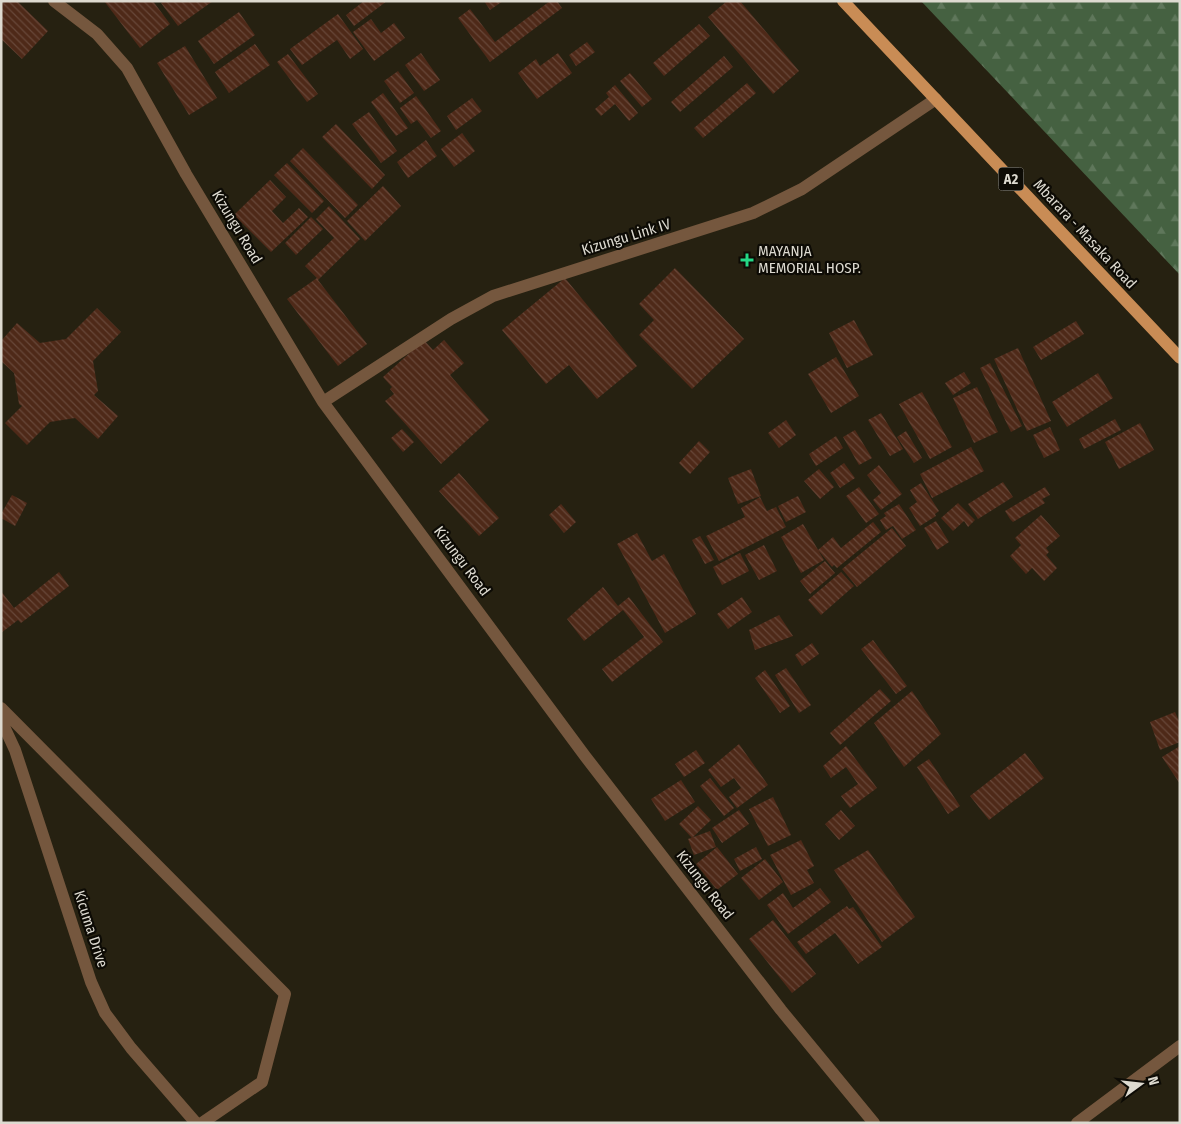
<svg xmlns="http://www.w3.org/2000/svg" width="1181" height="1124" font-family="'Fira Sans Condensed',sans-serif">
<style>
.forest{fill:url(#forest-firs)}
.building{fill:url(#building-back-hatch)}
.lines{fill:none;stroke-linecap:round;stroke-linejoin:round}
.street{stroke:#75573e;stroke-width:12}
.primary{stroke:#c98c55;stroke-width:12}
.poi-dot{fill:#24d886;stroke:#0d0b05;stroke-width:2}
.labels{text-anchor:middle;stroke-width:4.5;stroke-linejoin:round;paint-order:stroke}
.shield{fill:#0d0b05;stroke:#9f9c93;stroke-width:1}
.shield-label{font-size:14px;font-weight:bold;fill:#dddad0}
.street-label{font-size:15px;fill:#dddad0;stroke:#0d0b05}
.poi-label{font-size:15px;fill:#dddad0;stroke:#0d0b05;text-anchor:start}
</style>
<defs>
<pattern id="forest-firs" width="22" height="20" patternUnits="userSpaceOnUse" patternTransform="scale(1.25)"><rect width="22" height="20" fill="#456141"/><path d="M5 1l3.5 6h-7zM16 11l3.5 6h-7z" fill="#5f775b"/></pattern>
<pattern id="building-back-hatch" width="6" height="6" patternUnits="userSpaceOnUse" patternTransform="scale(1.25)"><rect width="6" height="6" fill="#4e2918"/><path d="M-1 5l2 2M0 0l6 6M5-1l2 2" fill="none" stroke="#674739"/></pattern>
</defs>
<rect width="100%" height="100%" fill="#262111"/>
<!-- forest -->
<path class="forest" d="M921,1H1180V275Z"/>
<!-- building -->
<path class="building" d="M1,1H17L48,31L22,59L1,39Z
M104,1H153L170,24L140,48Z
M164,1H213L178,26L161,3Z
M364,1H387L354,26L346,15Z
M484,1H503L490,10Z
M550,1H557L562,8L490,62L458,18L470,9L495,42Z
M727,1H740L799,71L773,94L708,17Z
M239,12L255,35L214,64L198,41Z
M338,14L363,49L350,59L337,40L302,65L290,49Z
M371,19L381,33L394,23L405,38L374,61L353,32Z
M699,24L710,36L664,76L653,63Z
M587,42L595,52L576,66L569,55Z
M255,44L270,65L229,93L215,72Z
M185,46L217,98L189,115L157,63Z
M421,53L440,80L424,91L405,65Z
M558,53L572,73L537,99L518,73L536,59L540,66Z
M288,54L318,94L307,102L277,62Z
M724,56L733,67L680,112L671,102Z
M398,71L414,93L400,103L384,81Z
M630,73L652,99L642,107L620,81Z
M747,83L756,93L703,138L694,128Z
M615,85L638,113L629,121L615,104L601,116L595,109L609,97L606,93Z
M383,93L408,128L396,136L371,102Z
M416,96L441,131L431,138L417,120L411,124L400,108Z
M472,98L482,111L456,130L447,116Z
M369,112L397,151L381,163L352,124Z
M336,124L385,175L372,189L322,137Z
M462,133L475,151L454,167L441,149Z
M426,140L437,156L408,178L397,162Z
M303,148L358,205L345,218L290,161Z
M287,163L324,201L312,213L274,175Z
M270,180L286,197L272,211L283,223L299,208L308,217L271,252L234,215Z
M383,186L401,206L365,241L347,221Z
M329,206L360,239L318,280L367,344L338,366L287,299L317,278L305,266L334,238L316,219Z
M311,217L323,229L296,255L285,243Z
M675,268L744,339L692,389L639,335L654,320L639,304Z
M565,278L637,366L597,399L569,365L546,384L502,330Z
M97,308L121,332L93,361L98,391L94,395L118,416L98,439L75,418L50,422L27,445L5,423L22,406L19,404L14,373L1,361V341L17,323L40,343L66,339Z
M854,320L873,355L847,368L829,333Z
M1076,321L1084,334L1041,360L1033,347Z
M424,340L433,350L444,340L464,363L450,375L489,420L441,464L385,401L394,394L390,389L392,387L383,377Z
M1018,348L1051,421L1027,431L994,359Z
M836,357L859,396L831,413L808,374Z
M990,363L1022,426L1011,432L980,368Z
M964,372L971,383L953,395L945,383Z
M1098,373L1113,398L1067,427L1052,402Z
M977,387L998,432L974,443L953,398Z
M922,392L952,447L930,459L899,404Z
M881,413L903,449L890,456L868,420Z
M1115,419L1121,430L1084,449L1079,439Z
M786,420L796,435L779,448L768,433Z
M1140,423L1154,450L1119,469L1105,442Z
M1050,427L1060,450L1044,458L1033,435Z
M402,429L414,442L403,452L391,438Z
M855,430L872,458L859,465L843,437Z
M906,431L922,458L914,463L897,437Z
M836,436L843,448L816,466L809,454Z
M699,441L710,452L690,474L679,463Z
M971,447L984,471L932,498L920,474Z
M844,463L855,478L840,488L830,473Z
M879,465L902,494L881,510L873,500L881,493L867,475Z
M751,469L761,496L738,504L728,478Z
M819,469L834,487L820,499L804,481Z
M459,473L499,518L479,536L439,491Z
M1003,482L1013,497L978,519L968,504Z
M921,483L939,511L935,514L936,516L920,526L909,508L917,502L910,490Z
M859,487L879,514L866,523L846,496Z
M1045,487L1050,495L1042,499L1045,503L1013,522L1010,519L1005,511Z
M12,495L27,503L15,526L1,518V514Z
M798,496L806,512L786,522L778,506Z
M760,497L767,511L776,507L786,527L719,561L706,536L745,517L741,508Z
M958,503L975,520L968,527L964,521L953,531L941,518Z
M561,504L576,522L564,533L549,515Z
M899,504L916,530L902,539L893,526L886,530L880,520L886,516L884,513Z
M1041,515L1060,536L1046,548L1049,552L1046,555L1057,568L1044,581L1032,568L1026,574L1010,556L1021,545L1015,538Z
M936,521L949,542L937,550L924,528Z
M873,522L881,532L837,568L834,565L832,567L818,550L833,537L841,548Z
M803,524L824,560L801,573L781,537Z
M892,528L906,546L857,587L842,569Z
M637,533L652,561L664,554L696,614L665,633L617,544Z
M700,536L714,560L705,564L692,540Z
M764,545L777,571L759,580L745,555Z
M740,553L749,571L722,585L713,567Z
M825,561L835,573L810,594L800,581Z
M59,572L69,586L21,623L18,620L1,633V591L14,608Z
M841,572L854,586L821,615L808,600Z
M603,587L618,606L629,597L663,642L612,682L602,669L644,637L623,610L584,641L567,619Z
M742,597L752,612L728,629L717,614Z
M779,615L793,636L755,650L749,630Z
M873,640L907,686L896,694L861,649Z
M812,643L819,654L802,666L795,655Z
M786,668L811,705L799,713L775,675Z
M765,670L790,706L780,713L755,678Z
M880,689L891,701L840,745L830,733Z
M912,691L941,734L904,767L874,723Z
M1175,712L1180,723V742L1160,750L1150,722Z
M739,744L768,785L737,808L729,797L741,788L734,778L721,787L708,770Z
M846,746L877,788L850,808L841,796L858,784L846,767L831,778L823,766Z
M1180,746V784L1162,757Z
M696,750L705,763L684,777L675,764Z
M1025,753L1044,778L989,820L970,796Z
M929,759L960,806L948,814L917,767Z
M710,778L734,808L724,816L700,786Z
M681,780L695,802L665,821L651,799Z
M773,797L791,835L768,846L749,809Z
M698,806L711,820L692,838L679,824Z
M739,810L749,824L722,843L712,828Z
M841,810L855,826L839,840L825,824Z
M710,831L716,847L694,855L688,839Z
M801,840L814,866L807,870L814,883L791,895L770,855Z
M717,847L738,874L717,890L696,864Z
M756,847L762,859L740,871L734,859Z
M868,850L915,917L882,942L834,870Z
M765,859L783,882L759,900L741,878Z
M820,888L831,902L788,934L767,905L783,893L793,908Z
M847,906L849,909L853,907L882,947L858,964L835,933L806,954L797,942Z
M773,920L816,974L792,993L749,939Z"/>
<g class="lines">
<!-- street -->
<path class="street" d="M54,1L97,34L127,68L186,174L323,402L585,756L781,1010L874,1123
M323,402L451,319L493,296L753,213L802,189L936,99
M1,708L285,994L262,1082L202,1123
M1,720L15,750L91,982L105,1013L131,1048L196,1123
M1077,1123L1180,1046"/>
<!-- primary -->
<path class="primary" d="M843,1L1180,358"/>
</g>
<!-- markers -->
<path class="poi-dot" d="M744.5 252.5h5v5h5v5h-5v5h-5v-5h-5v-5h5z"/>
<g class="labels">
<!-- shield labels -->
<rect class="shield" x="998.5" y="167.5" width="25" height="23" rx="4"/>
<g class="shield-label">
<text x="1011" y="184">A2</text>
</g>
<!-- street labels -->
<g class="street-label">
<text transform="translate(237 227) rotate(59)" y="5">Kizungu Road</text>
<text transform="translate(1085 234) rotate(47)" y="5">Mbarara - Masaka Road</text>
<text transform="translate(626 237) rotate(-17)" y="5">Kizungu Link IV</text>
<text transform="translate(462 561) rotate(53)" y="5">Kizungu Road</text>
<text transform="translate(705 885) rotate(52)" y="5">Kizungu Road</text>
<text transform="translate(91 929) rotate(72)" y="5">Kicuma Drive</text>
</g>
<!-- poi labels -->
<g class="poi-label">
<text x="758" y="256">MAYANJA<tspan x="758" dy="17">MEMORIAL HOSP.</tspan></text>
</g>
</g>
<!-- border -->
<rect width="1181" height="1124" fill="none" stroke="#dddad0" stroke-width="5"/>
<!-- north arrow -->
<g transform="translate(1141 1084) rotate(75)" stroke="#0d0b05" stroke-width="4" paint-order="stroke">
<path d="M0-4L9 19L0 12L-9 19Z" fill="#dddad0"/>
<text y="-8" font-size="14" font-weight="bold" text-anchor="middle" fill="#dddad0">N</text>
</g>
</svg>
